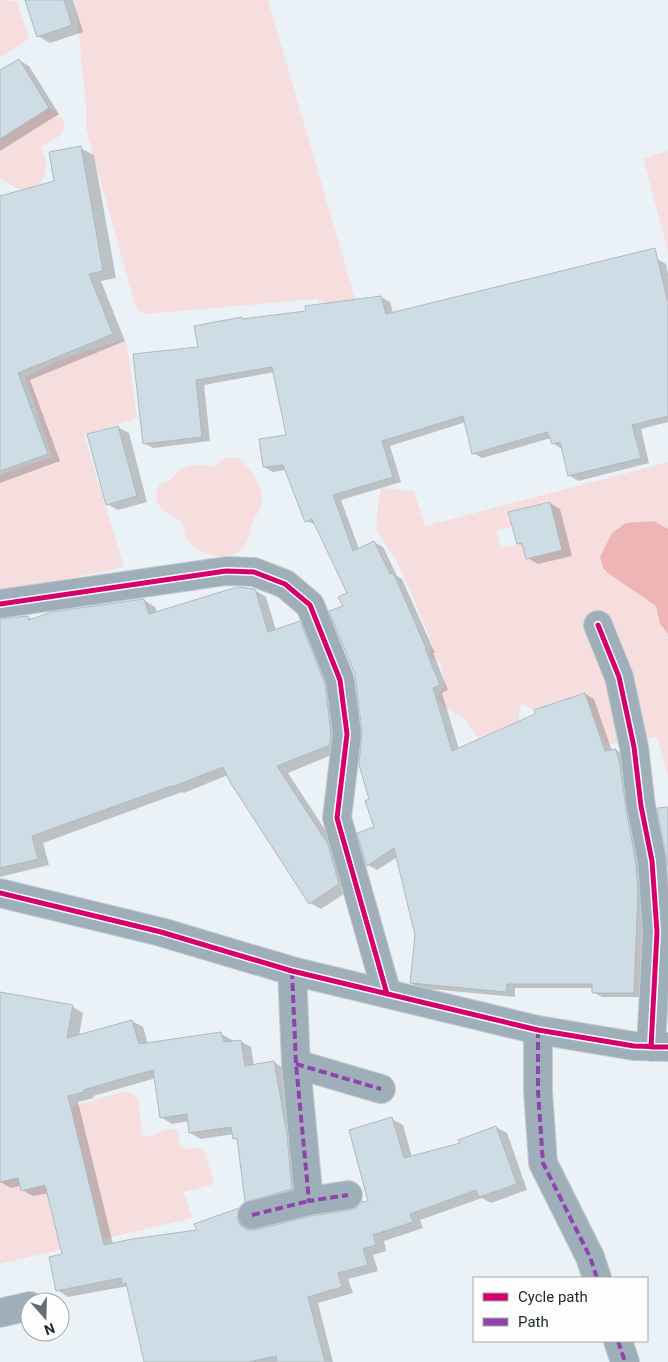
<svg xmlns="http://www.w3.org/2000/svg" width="668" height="1362" font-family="Roboto,sans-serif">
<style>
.green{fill:#f6dede;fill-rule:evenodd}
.water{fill:#edb6b5}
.shadow{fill:#0003}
.building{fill:#cedce6;stroke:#b1b9be}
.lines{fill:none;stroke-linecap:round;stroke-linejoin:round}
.street-casing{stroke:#c6ccd1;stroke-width:30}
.street{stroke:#9fafb9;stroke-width:28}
.quiet{stroke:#8e44ad;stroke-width:4;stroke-dasharray:8 4;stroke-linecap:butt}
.cycleway-casing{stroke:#fdfdfd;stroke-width:8}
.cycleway{stroke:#d6006c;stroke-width:5}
</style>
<rect width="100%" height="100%" fill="#eaf2f7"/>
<!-- green -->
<path class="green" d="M0,0L17,1L29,39L0,58Z
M75,0H268L361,319L324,301L316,299L146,314L139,311L135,305L86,129V105Z
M49,108C61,112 71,127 58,137C52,142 48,141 41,148C52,165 45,190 22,189C13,189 7,181 0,179V139Z
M668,151V252L643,158Z
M125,339L129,357L137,418L84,435L124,567L0,593V475L52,457L25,377L62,359Z
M230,457C234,457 238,457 241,460C249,466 263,489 262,499C262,508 255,516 252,524C250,532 249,543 242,549C226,563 199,555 188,540C184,536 184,527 182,522C167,513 148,505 160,484C170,483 170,479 177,472C186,463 202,464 213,467L223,459Z
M668,462V529L654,521L609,574L656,606L660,624L668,634V775L657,737L605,745L585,693L534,710L521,703L518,722L478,739L465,719L445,708L437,697L445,685L441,664L429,656L432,644L410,590L396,560L376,529L378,505L381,488L414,491L425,526ZM550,502L562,550L522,543L501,548L496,531L512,527L509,512Z
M123,1092L133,1094L138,1099L142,1135L147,1137L172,1128L178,1131L179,1144L186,1149L200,1148L205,1152L214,1184L184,1192L192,1218L0,1264V1182L18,1178L21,1191L45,1185L92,1197L0,1127Z"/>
<!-- water -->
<path class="water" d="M654,521L668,529V634L660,624L656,606L609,574L603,568L600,557L612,533L626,523Z"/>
<!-- shadow -->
<path class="shadow" d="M27,0H73L83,32L50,43L38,36Z
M19,60L29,66L59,114L0,151V72Z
M80,148L94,155L116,278L101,281L125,341L30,380L60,461L0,483V208L56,182Z
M657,259L666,264L668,274V422L641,429L649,463L578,481L569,475L562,449L553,443L551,438L482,458L473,453L466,422L390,446L401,482L341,500L359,549L374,542L383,547L397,576L402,579L409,595L435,653H433L448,690L442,693L459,749L585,694L594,699L612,751L616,750L625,755L645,869L642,997H602L593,992V988H515V997L420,988L411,983L416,935L397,857L377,870L368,865L376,828L371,800L356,674L344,607L349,594L317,525L306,521L286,470L273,472L264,467L287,436L275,372L204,385L210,441L153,448L144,443L199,348L242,319L244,320L307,312L381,297L390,302L393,313Z
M118,427L129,433L147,502L118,510L107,504Z
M550,503L560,509L572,556L538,564L527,558L524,546L518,543Z
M255,590L266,597L276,630L299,622L311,629L336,691L341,751L288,773L339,851L350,890L321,909L310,903L228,775L184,793L182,792L43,843L49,865L0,877V620L28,617L33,620L144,600L155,607L157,612Z
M0,993L73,1007L83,1013L79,1036L132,1021L143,1027L148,1044L221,1034L232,1040L233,1042L240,1041L251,1047L254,1066L274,1062L285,1069L303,1195L257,1207L246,1201L238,1140L234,1138V1134L201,1139L190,1133L189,1121L172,1124L161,1117L156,1078L93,1096L94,1098L78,1102L113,1244L199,1231L239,1209L249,1215L247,1225L250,1231L351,1212L369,1201L392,1119L403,1125L412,1157L461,1144L496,1127L507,1133L527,1190L491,1203L482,1198L420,1220L423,1228L384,1241L386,1251L373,1255L378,1271L348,1279L353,1293L318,1303L333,1362H145L128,1286L68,1297L57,1290L64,1255L49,1193L33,1196L22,1190L20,1186L11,1188L0,1182Z"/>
<!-- building -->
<path class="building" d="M25,0H64L72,25L37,37Z
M19,59L49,108L0,139V70Z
M81,146L103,271L89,274L113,334L18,373L48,454L0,471V196L54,181L49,152Z
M655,248L668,303V416L632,425L641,458L568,476L560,442L552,444L547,432L472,454L463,416L382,441L393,477L333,495L353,551L374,541L390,574L393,573L400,588L426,648H425L440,685L433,688L452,751L535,714L534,710L585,693L605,751L616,749L620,765L626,809L636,863L638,890L634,993H592V984H507L506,992L410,983L415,935L394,848L367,866L357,833L374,827L365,801L369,799L359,765L362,732L355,674L329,611L343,606L338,597L347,593L312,519L305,522L283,465L263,467L259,439L286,435L272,367L196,380L202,437L143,444L133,354L198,347L194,326L242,317V319L306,311L305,306L381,296L386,314Z
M118,426L137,496L106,505L87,434Z
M550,502L562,550L526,559L522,543L517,544L508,512Z
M237,587L255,589L268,632L300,621L325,684L331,734L330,745L277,766L328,844L339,884L309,904L230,782L223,767L172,787L171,786L32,836L38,859L0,868V619L28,616L29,620L51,612L144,599L149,614Z
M668,807V866L657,808Z
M0,992L73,1005L67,1038L132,1020L139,1044L221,1032L224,1042L241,1040L245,1066L274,1061L287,1134L292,1189L245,1202L237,1138L233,1139L231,1127L189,1133L187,1114L160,1118L153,1070L83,1090L84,1092L68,1096L104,1245L132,1239L197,1230L194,1224L239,1208L237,1218L240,1225L247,1230H255L312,1216L350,1210L357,1207L361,1202L368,1201L349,1130L392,1117L404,1158L460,1143L458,1140L496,1126L517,1184L479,1197L476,1190L410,1214L413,1222L373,1235L376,1245L363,1249L368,1265L338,1273L342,1287L308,1297L325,1362H277L276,1356L249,1362H144L126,1283L122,1284L121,1278L56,1291L49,1257L62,1254L45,1185L21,1191L18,1178L0,1182Z"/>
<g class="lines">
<defs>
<path id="street" d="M0,604L226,571L254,572L285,584L310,605L340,680L347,734L337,818L387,994
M598,625L619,677L634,747L641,806L652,861L657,932L651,1047
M0,893L161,932L292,971L538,1030L634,1046L668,1047
M292,971L296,1064L309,1201L348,1195
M538,1030V1091L543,1163L590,1257L597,1278
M296,1064L381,1089
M252,1215L309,1201
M0,1313L30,1306
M618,1341L625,1362"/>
</defs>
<!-- street casing -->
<use href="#street" class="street-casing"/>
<!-- street -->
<use href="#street" class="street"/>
<!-- quiet -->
<path class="quiet" d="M292,971L296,1064L309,1201L348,1195
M538,1030V1091L543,1163L590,1257L597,1278
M296,1064L381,1089
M252,1215L309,1201
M618,1341L625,1362"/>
<defs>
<path id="cycleway" d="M0,604L226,571L254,572L285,584L310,605L340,680L347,734L337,818L387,994
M598,625L619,677L634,747L641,806L652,861L657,932L651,1047
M0,893L161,932L292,971L538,1030L634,1046L668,1047"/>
</defs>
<!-- cycleway casing -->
<use href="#cycleway" class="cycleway-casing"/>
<!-- cycleway -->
<use href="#cycleway" class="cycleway"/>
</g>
<!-- legend -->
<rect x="473" y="1277" width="175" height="65" fill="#fdfdfd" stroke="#a3a7a9"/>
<rect x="483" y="1293" width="25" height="8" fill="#d6006c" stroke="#a3a7a9"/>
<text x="518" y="1302" font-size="15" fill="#1b252b">Cycle path</text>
<rect x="483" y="1318" width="25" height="8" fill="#8e44ad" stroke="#a3a7a9"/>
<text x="518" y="1327" font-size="15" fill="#1b252b">Path</text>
<!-- north arrow -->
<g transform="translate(45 1317) rotate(160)"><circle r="24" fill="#fdfdfd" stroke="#a3a7a9"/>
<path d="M0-4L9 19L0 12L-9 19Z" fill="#636d72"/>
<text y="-8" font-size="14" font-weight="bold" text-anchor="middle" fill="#1b252b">N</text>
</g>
</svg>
